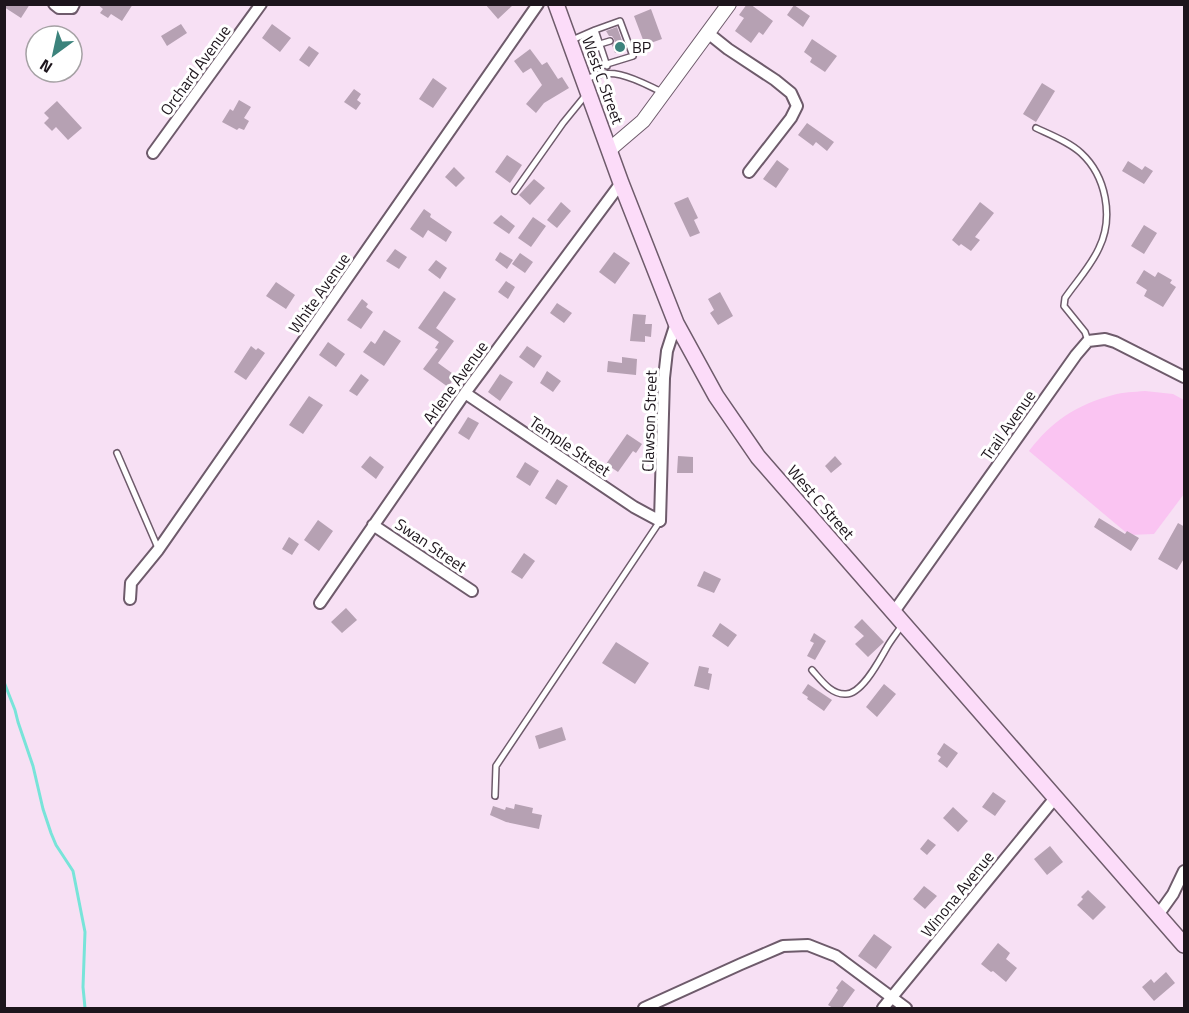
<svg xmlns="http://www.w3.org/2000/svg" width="1189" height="1013" font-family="'Titillium Web',sans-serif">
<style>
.green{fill:#fac4f2}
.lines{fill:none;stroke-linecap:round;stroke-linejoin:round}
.stream{stroke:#78e4d9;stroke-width:3}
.building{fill:#b6a1b3}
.service-casing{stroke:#6e5b6b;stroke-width:8}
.minor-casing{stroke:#6e5b6b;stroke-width:14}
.tertiary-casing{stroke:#6e5b6b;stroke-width:16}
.secondary-casing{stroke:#6e5b6b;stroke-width:18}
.service{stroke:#fff;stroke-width:5}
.minor{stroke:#fff;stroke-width:10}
.tertiary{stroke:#fff;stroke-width:14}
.secondary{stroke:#fcdcf9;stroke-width:15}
.poi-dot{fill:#3c837c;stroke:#fff;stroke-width:2}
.labels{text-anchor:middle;stroke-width:6;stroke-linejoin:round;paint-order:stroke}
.poi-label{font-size:16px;fill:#1d151c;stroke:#fff;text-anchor:start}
.street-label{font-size:16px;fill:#1d151c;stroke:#fff}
</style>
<rect width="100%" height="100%" fill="#f7e0f4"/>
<!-- green -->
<path class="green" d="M1145,391L1173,394L1184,400V494L1154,534L1129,535L1029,451C1052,421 1076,405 1113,395C1123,392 1134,392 1145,391Z"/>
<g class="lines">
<!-- stream -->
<path class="stream" d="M4,682L15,710L18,722L33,766L43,809L51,833L56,845L73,871L85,932L83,987L85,1008"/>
</g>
<!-- building -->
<path class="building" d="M4,4H30L21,18L4,7Z
M97,4H133L122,21L111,14L108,18L100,13L103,9Z
M485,4H514L498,19Z
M747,4H750L773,21L763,35L759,32L751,43L735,31L744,18L739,15Z
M794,5L810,16L803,27L787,15Z
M651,9L662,39L645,45L634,16Z
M181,24L187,33L167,46L161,36Z
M272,24L291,38L280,52L262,38Z
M617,27L625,49L615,53L612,45L615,43L614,39L612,36H609L606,31Z
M812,39L837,56L825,72L810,62L812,58L804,52Z
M309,46L319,53L309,67L299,60Z
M530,49L542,65L547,62L558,79L562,77L569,88L544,103L536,113L526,104L542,85L531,68L523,73L514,61Z
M433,78L447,88L433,108L419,99Z
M1042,83L1055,91L1036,122L1023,114Z
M354,89L361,94L357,100L361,103L356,110L344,102Z
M239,100L251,107L244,118L249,121L244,130L239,128L237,130L222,122L230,109L233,111Z
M57,101L82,128L68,140L56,127L52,131L44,123L49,118L44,113Z
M807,123L834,142L827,151L816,142L813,146L798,135Z
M507,155L522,165L510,183L495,172Z
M777,160L789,169L776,188L763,179Z
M1128,161L1142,170L1145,166L1153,171L1144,184L1122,171Z
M454,167L465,178L456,187L445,177Z
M534,179L545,188L530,205L519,195Z
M688,197L698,218L694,220L700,233L690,237L674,203Z
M561,202L571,211L557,228L547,220Z
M980,202L994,213L975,237L980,240L971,251L961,244L959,246L952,240Z
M424,209L431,214L430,217L452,232L446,242L428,230L423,238L410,229Z
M501,215L515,226L509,234L493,223Z
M533,217L546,226L531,247L518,238Z
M1144,225L1157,233L1144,254L1131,246Z
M395,249L407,257L399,269L386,261Z
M500,252L513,260L507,269L495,260Z
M614,252L630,263L615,284L599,272Z
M520,253L533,262L525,273L512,264Z
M436,260L447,268L440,279L428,270Z
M1144,270L1155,277L1158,272L1172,280L1170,283L1176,287L1163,307L1144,296L1147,290L1136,283Z
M506,281L515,287L508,299L498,292Z
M276,282L295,295L286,309L266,296Z
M444,291L456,299L436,328L454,341L438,363L456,376L448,387L423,369L438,349L435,348L439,342L418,328Z
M720,292L733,316L718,325L710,313L714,310L708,299Z
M362,299L368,304L366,307L373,312L361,329L347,320Z
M557,303L572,313L564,323L550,313Z
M633,314L646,315L645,324H652L651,337L645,336V342L630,341Z
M384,330L401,341L384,366L363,352L371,341L375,344Z
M328,342L345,354L336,367L319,355Z
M251,346L256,350L258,348L265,353L246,380L234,372Z
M527,346L542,356L534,368L519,357Z
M622,357L637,359L636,375L607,372L608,361L622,363Z
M547,371L561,381L553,392L540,383Z
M361,374L369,380L357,396L349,391Z
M500,374L513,382L500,401L488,392Z
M309,396L323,405L303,434L289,425Z
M468,417L479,423L469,440L458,433Z
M627,434L642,444L636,453L633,451L618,472L606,464Z
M370,456L384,467L376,479L361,467Z
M678,456L693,457V473H677Z
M835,456L842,464L831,473L825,466Z
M525,462L539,471L530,486L516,477Z
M557,479L568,486L556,505L545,498Z
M1099,518L1125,534L1127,531L1139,538L1131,551L1094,527Z
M318,520L333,531L319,551L304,540Z
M1178,523L1185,527V557L1177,570L1158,559Z
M289,537L299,544L292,555L282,549Z
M524,553L535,561L522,579L511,572Z
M704,571L721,579L714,593L697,586Z
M346,608L357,620L342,633L331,622Z
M862,619L884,642L868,657L855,644L864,636L854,627Z
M720,623L737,635L728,647L712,636Z
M814,633L826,641L815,660L807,656L814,643L810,641Z
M616,642L649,663L635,684L602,663Z
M699,666L709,668L708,673L712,674L709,690L694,686Z
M808,684L832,700L824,711L807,699L808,697L802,693Z
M884,684L896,694L877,717L866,707Z
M562,727L566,740L539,749L535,736Z
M944,743L958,753L947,768L938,761L941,757L937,754Z
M993,792L1006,801L995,816L982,807Z
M515,804L533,808L532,813L542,815L539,829L506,822L490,815L493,806L505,810L506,807L514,809Z
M953,807L968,821L958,832L943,818Z
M928,839L936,845L927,855L920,849Z
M1050,846L1063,862L1047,875L1034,859Z
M924,886L937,896L925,909L913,899Z
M1088,890L1106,907L1093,920L1077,905L1083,899L1081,897Z
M874,934L892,947L876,969L858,956Z
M998,943L1010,953L1006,959L1017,968L1006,982L993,971L991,972L981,964Z
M1166,972L1175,983L1154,1001L1142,987L1151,979L1154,983Z
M842,980L855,990L842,1008H833L828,1005L838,990L836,988Z"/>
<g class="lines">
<defs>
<path id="service" d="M595,30L620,21L633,56L607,64
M572,40L595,30L607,66
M600,44L610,41
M587,79C613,65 638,81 662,92
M1036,128C1051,135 1069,142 1081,153C1106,176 1114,217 1099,248C1091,266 1076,282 1065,298L1064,306L1085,332L1088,341
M515,191L563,123L585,96
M117,453L158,548
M812,670C821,680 831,695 846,694C862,694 879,661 886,649C890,641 897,633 902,625
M495,796L496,766L660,521"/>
<path id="minor" d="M54,4L59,8H72L74,4
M708,33L728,49L775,80L791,93L797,106L791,118L749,172
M153,153L261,4
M465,393L634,507L660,521L664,378L667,351L676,323
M373,525L472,591
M130,599L131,583L158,550L538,4
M320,603L465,393L621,183
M893,613L1076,355L1088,341L1105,339L1115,342L1184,377
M1158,915L1173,894L1184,871
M644,1008L741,964L783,946L808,945L836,956L906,1008
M883,1008L1055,798"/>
<path id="tertiary" d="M609,150L643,121L729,4"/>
<path id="secondary" d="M556,4L621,183L676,323L716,396L758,457L1184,945"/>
</defs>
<!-- service casing -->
<use href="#service" class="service-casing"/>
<!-- minor casing -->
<use href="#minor" class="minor-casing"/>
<!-- tertiary casing -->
<use href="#tertiary" class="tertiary-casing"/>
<!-- secondary casing -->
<use href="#secondary" class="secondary-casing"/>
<!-- service -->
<use href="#service" class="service"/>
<!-- minor -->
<use href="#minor" class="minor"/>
<!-- tertiary -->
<use href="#tertiary" class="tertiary"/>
<!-- secondary -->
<use href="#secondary" class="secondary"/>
</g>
<!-- markers -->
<circle class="poi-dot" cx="620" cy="47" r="6"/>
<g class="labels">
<!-- poi labels -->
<g class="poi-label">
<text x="632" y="53">BP</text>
</g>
<!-- street labels -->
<g class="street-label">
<text transform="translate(195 70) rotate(-54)" y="6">Orchard Avenue</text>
<text transform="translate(603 80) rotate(70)" y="6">West C Street</text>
<text transform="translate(319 293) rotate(-55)" y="6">White Avenue</text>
<text transform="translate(455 382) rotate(-54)" y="6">Arlene Avenue</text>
<text transform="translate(649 421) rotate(-88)" y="6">Clawson Street</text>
<text transform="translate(1008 425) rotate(-55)" y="6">Trail Avenue</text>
<text transform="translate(570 446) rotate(34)" y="6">Temple Street</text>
<text transform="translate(821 502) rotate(49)" y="6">West C Street</text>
<text transform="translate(431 545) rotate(34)" y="6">Swan Street</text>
<text transform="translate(957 894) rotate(-51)" y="6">Winona Avenue</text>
</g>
</g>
<!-- border -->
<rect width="1189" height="1013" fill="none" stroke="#1d151c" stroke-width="12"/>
<!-- north arrow -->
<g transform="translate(54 54) rotate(213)"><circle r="28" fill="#ffffff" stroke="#a5a1a4" stroke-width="1.5"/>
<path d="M0-4.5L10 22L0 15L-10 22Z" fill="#3c837c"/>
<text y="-9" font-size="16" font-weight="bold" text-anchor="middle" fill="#1d151c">N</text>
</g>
</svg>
